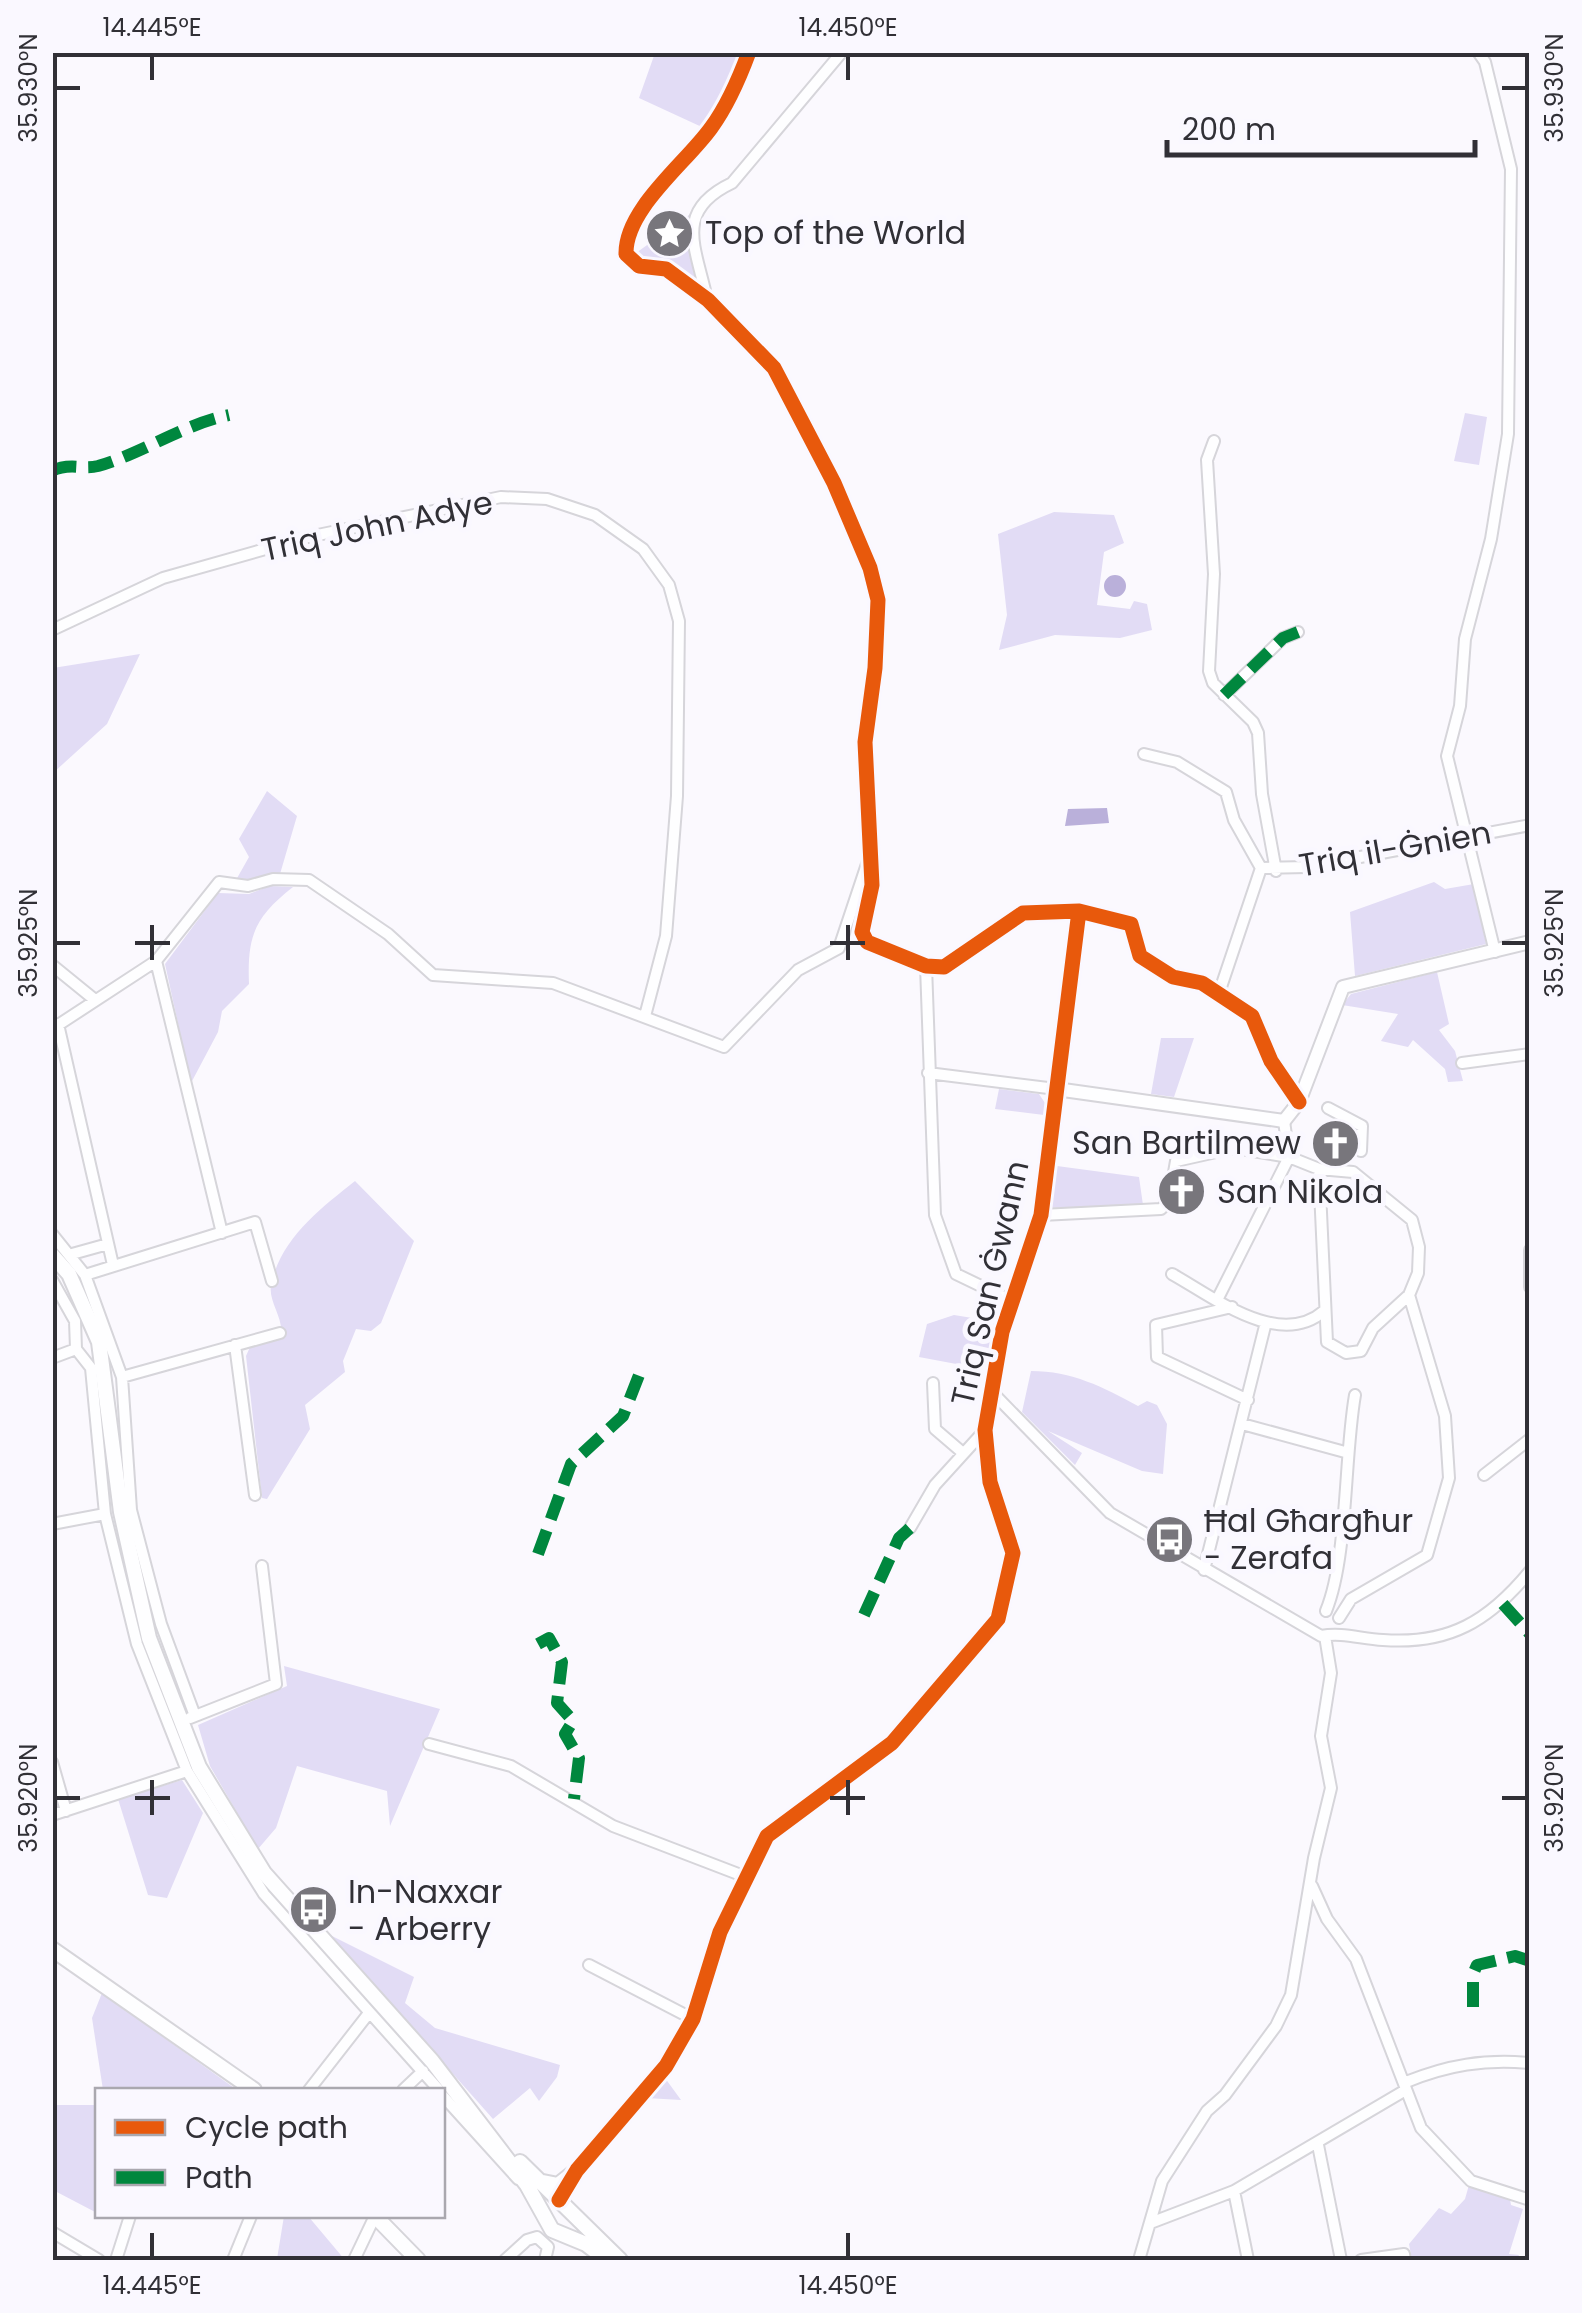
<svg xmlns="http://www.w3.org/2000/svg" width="1582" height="2313" font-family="Poppins,sans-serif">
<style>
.green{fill:#e2dcf5}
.water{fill:#bab0da}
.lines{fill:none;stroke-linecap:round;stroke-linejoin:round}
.minor-casing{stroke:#d6d5da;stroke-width:14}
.tertiary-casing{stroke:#d6d5da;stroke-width:16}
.secondary-casing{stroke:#d6d5da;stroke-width:18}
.minor{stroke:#fefeff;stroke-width:10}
.tertiary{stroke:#fefeff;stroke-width:12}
.secondary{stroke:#fefeff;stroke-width:14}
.quiet{stroke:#00873e;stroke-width:12;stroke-dasharray:25 12;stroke-linecap:butt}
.cycleway-casing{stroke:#faf8ff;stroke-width:21}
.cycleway{stroke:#e8590c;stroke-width:15}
.ticks{fill:none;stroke:#313036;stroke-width:4}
.labels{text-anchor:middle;stroke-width:10;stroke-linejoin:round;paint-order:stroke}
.poi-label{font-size:32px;fill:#313036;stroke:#faf8ff;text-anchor:start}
.street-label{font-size:32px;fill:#313036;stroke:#faf8ff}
.neatline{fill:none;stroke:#313036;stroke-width:4}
.ticks-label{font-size:25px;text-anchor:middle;fill:#313036}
</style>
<rect width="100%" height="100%" fill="#fbf9fe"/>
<!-- green -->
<path class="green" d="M655,53H745L704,128L639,98Z
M689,215L688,239L699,289L673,269L636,253Z
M1465,413L1487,417L1479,465L1454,461Z
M1054,512L1114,515L1124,543L1104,552L1097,605L1130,609L1134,601L1147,604L1152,630L1120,638L1055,635L999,650L1007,615L998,534Z
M140,654L107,724L53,773V668Z
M267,791L297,816L280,874L259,883L236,880L249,857L239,839Z
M1434,882L1445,889L1474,884L1486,944L1355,976L1350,912Z
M270,886L293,887C255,917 247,935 249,984L222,1011L218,1032L191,1083L165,964L218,893L249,894Z
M1437,972L1449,1024L1439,1030L1455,1051L1463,1081L1448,1082L1445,1069L1413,1040L1408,1047L1381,1041L1398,1014L1342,1005L1351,994Z
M1161,1038H1194L1174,1097L1151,1094Z
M999,1089L1039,1094L1045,1103L1044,1115L995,1109Z
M1057,1166L1139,1177L1143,1205L1050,1208Z
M355,1181L414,1241L381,1323L371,1331L356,1329L343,1361L345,1372L305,1405L310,1429L267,1499L262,1498L246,1356L250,1347L280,1338C286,1320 268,1303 271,1285C281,1238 320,1209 355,1181Z
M954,1315L997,1322L993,1354L971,1350L967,1366L919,1357L927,1324Z
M1031,1371C1072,1371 1103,1387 1138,1406L1147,1401L1157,1405L1167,1424L1163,1474L1142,1471L1048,1431L1082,1453L1075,1465L1022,1412Z
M284,1666L440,1709L390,1826L387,1791L297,1766L276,1828L258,1849L210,1766L198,1725L287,1686Z
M182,1780L203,1813L167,1898L148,1895L118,1799Z
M330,1935L414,1977L405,2003L435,2028L560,2065L557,2077L539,2101L530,2088L493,2119Z
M102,1993L237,2090H103L92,2018Z
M665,2078L681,2100L646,2098L663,2079Z
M52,2105H97V2213L53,2190Z
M1469,2185L1510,2199L1511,2205L1523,2209L1509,2254L1519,2255L1516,2260H1412L1409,2244L1439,2208L1451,2214L1465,2199Z
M284,2216H308L345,2260L277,2259Z"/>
<!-- water -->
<path class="water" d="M1104 586a11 11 0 1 1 22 0a11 11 0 1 1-22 0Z
M1107,808L1109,823L1065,826L1068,809Z"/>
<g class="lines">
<defs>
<path id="minor" d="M749,52C739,79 728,105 711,128C686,163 625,209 626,254L639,266L666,269L708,300L774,368L834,483L870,568L878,600L875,668L865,742L872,885L862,932L867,942L926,966L944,967L1023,913L1079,911L1131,924L1140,956L1173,977L1202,983L1252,1016L1271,1061L1299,1102
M1478,52L1485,62L1511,169L1508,434L1491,539L1465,639L1460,706L1447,756L1495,952
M707,299C696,247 673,211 732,183L842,52
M1214,441L1207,460L1214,574L1209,671L1213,683L1253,722L1258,733L1262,794L1276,871
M52,630L163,578L308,537L501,497L547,499L595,515L643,549L669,585L679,621L677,796L666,936L645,1016
M1224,695L1283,638L1298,632
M1144,754L1177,762L1226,792L1234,820L1261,868
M1261,868L1307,867L1530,825
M156,961L222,1233
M52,965L95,1000
M926,966L935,1215L956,1274L1012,1301
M1218,996L1261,868
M58,1024L113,1265
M52,1029L156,961L219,882L248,886L273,879L309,880L388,934L433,975L553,983L724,1047L798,970L839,948L869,858
M1462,1063L1530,1054
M928,1073L1056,1089L1079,911
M1328,1108L1362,1126L1361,1151
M1284,1121L1289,1157
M1319,1169L1327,1342L1346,1353L1361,1351L1373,1328L1409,1295
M1041,1215L1161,1209L1169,1201L1176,1161L1234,1148L1289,1157L1319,1169L1353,1172L1412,1220L1419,1247L1418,1273L1409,1295L1445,1416L1449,1478L1427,1555L1351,1599L1339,1618
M52,1234L85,1275L122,1377L131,1510L161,1624L195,1716
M1530,1250V1287
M72,1254L108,1244
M1172,1274C1212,1296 1279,1350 1324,1311
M85,1275L255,1222L272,1281
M52,1280L75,1321L76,1349L91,1368L105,1514L137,1644L187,1771L264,1894L439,2090
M1218,1298L1289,1157
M1232,1307L1156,1325L1157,1357L1248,1400
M235,1345L255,1495
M52,1358L76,1349
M122,1377L280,1333
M933,1383L935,1429L963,1453
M991,1391L1110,1513L1321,1636C1343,1632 1361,1639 1383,1640C1449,1645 1489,1621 1530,1571
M1242,1424L1345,1452
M1484,1475L1530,1439
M52,1524L105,1514
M910,1528L935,1485L985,1430
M1204,1570L1266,1322
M1326,1611C1348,1557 1344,1458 1355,1395
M190,1718L276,1684L262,1566
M429,1744L511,1766L613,1826L746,1877
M52,1762L66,1811
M52,1815L187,1771
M1312,1886L1327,1919L1356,1959L1421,2128L1471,2181L1530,2200
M589,1965L693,2019
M1406,2082C1448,2065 1484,2059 1530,2063
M309,2090L369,2013
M403,2090L423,2071
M442,2095L518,2179
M1318,2145L1341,2260
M1234,2191L1248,2260
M1153,2222L1234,2191L1404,2091
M52,2232L99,2260
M116,2260L130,2216
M233,2260L251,2216
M354,2260L375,2216
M505,2260L527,2240L537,2237L548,2247L545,2260
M1139,2260L1162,2181L1207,2111L1225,2095L1276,2026L1291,1995L1314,1858L1331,1788L1321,1736L1331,1673L1325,1636
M1361,2260L1404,2254L1405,2260"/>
<path id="tertiary" d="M559,2200L577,2170L666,2066L693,2019L720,1932L767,1836L892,1743L998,1619L1013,1553L990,1482L985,1430L1002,1332L1041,1215L1056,1089L1284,1121L1299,1102L1343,987L1530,942"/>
<path id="secondary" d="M52,1255L69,1274L99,1342L121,1512L149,1638L199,1767L264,1873L432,2061L527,2185L552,2230L586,2244L607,2260
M52,1949L254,2090
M520,2162L620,2260
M538,2181L558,2185L577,2170
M375,2216L418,2260"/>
</defs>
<!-- minor casing -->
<use href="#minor" class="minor-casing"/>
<!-- tertiary casing -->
<use href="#tertiary" class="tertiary-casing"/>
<!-- secondary casing -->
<use href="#secondary" class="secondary-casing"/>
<!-- minor -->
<use href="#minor" class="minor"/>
<!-- tertiary -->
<use href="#tertiary" class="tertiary"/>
<!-- secondary -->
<use href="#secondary" class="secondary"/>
<!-- quiet -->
<path class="quiet" d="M52,471C69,462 81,470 98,466C143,453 182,425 229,415
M1224,695L1283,638L1298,632
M538,1554L571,1464L623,1416L641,1370
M1503,1604L1530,1634
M864,1615L899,1538L910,1528
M538,1644L549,1638L562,1662L557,1703L573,1721L565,1734L579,1758L574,1799
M1473,2007V1974L1477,1965L1515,1956L1530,1961"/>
<defs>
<path id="cycleway" d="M749,52C739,79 728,105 711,128C686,163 625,209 626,254L639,266L666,269L708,300L774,368L834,483L870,568L878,600L875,668L865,742L872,885L862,932L867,942L926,966L944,967L1023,913L1079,911L1131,924L1140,956L1173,977L1202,983L1252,1016L1271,1061L1299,1102
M559,2200L577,2170L666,2066L693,2019L720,1932L767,1836L892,1743L998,1619L1013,1553L990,1482L985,1430L1002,1332L1041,1215L1079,911"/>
</defs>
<!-- cycleway casing -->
<use href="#cycleway" class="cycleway-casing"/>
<!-- cycleway -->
<use href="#cycleway" class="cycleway"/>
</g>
<!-- ticks -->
<path class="ticks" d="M152,55V80M848,55V80M55,88H80M1502,88H1527M152,925V960M848,925V960M55,943H80M135,943H170M830,943H865M1502,943H1527M152,1780V1815M848,1780V1815M55,1798H80M135,1798H170M830,1798H865M1502,1798H1527M152,2233V2258M848,2233V2258"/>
<!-- icons -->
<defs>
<symbol id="sight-disc" viewBox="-11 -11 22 22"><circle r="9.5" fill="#78767c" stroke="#faf8ff"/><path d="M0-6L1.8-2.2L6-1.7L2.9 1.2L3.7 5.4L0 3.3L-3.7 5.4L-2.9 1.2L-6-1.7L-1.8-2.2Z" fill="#fff"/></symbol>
<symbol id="church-disc" viewBox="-11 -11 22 22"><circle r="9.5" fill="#78767c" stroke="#faf8ff"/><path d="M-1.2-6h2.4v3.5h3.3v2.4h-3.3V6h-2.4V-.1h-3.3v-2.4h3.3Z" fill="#fff"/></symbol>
<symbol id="bus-disc" viewBox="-11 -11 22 22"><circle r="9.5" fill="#78767c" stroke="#faf8ff"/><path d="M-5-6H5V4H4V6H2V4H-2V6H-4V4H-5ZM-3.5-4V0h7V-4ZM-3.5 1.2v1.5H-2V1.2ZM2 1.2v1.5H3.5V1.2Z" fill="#fff"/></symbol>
</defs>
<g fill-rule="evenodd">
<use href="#sight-disc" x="642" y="206" width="55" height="55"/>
<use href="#church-disc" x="1308" y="1116" width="55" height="55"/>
<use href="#church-disc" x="1154" y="1164" width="55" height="55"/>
<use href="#bus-disc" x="1142" y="1512" width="55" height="55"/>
<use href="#bus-disc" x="286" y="1882" width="55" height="55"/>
</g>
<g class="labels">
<!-- poi labels -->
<g class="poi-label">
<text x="705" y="244">Top of the World</text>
<text x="1301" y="1154" text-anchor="end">San Bartilmew</text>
<text x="1217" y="1203">San Nikola</text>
<text x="1204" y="1532">Ħal Għargħur<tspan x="1204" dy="37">- Zerafa</tspan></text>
<text x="348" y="1903">In-Naxxar<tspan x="348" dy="37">- Arberry</tspan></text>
</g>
<!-- street labels -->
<g class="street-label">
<text transform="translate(377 526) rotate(-12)" y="11">Triq John Adye</text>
<text transform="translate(1395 849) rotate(-10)" y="11">Triq il-Ġnien</text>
<text transform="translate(990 1283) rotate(-77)" y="11">Triq San Ġwann</text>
</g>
</g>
<!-- border -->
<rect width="1582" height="2313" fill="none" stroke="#faf8ff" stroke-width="110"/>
<!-- legend -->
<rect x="95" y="2088" width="350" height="130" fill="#faf8ff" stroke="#aaa8af" stroke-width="2.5"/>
<rect x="115" y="2120" width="50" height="15" fill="#e8590c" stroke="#aaa8af" stroke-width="2.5"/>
<text x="185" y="2138" font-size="30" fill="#313036">Cycle path</text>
<rect x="115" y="2170" width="50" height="15" fill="#00873e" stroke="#aaa8af" stroke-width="2.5"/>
<text x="185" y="2188" font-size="30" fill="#313036">Path</text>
<!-- scale -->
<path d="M1167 140v15h308v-15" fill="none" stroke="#313036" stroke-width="5"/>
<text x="1182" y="140" font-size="30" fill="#313036" stroke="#faf8ff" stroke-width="8" paint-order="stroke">200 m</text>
<rect x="55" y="55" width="1472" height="2203" class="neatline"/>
<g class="ticks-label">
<text x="152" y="36">14.445°E</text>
<text x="848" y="36">14.450°E</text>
<text transform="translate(28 88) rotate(-90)" y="9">35.930°N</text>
<text transform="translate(1554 88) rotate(-90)" y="9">35.930°N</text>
<text transform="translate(28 943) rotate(-90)" y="9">35.925°N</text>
<text transform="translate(1554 943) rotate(-90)" y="9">35.925°N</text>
<text transform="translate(28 1798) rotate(-90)" y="9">35.920°N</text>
<text transform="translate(1554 1798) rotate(-90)" y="9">35.920°N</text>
<text x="152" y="2294">14.445°E</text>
<text x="848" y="2294">14.450°E</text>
</g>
</svg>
